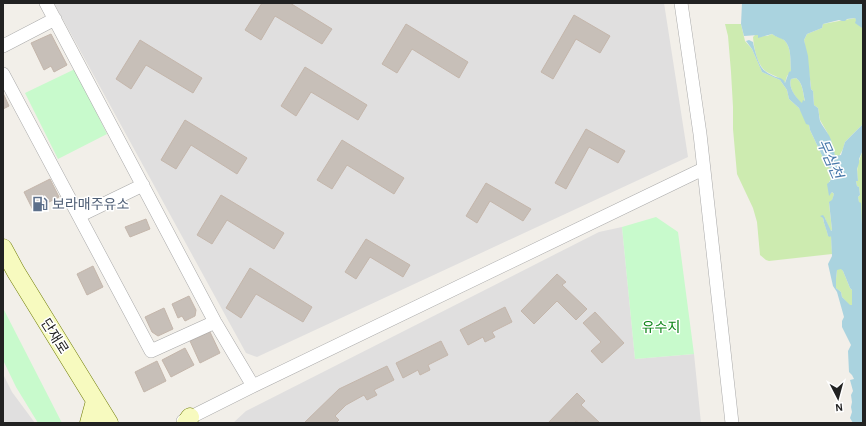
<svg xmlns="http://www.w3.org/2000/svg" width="866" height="426" font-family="'Alegreya Sans','Noto Sans KR',sans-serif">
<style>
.residential{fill:#e0dfdf}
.grass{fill:#cdebb0}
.park{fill:#c8facc}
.water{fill:#aad3df;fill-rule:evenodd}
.building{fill:#c7bfb8;stroke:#c4b6ab}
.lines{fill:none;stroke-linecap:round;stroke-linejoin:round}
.street-casing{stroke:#a9a9a9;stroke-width:14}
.secondary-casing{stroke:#707d05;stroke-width:19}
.street{stroke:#fff;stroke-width:13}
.secondary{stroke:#f7fabf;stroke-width:18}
.labels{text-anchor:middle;stroke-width:3;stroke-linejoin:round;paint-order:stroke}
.service-label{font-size:14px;fill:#4e5e75;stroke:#fff;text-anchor:start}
.park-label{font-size:14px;fill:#0c8416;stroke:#fff}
.street-label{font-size:14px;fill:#222;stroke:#fff}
.water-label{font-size:15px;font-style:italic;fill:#4a7aab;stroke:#fff}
</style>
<rect width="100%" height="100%" fill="#f2efe9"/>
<!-- residential -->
<path class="residential" d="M54,3H664L688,157L257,357L246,353Z
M622,227L635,359L694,354L701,423H233L246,411L599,232Z
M3,374L12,392L35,423H3Z"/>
<!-- grass -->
<path class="grass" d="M855,18L862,28L863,27V124L845,142L843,149L839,156H835L827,132L820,120L818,108L814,105L813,91L811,89V86L804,40L807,34L822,28L823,24Z
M725,24H741L745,41L752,49L762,72L780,80L787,90L789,99L799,108L809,125L810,130L827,166L832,169V177L829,182V195L832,192L834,194L832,201L829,203L832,230L830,231L825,218H823C824,225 827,229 828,236L831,235L832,254L769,261L766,260L760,255L757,222L753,208L737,174L733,129V107L731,72L728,36Z
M772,34C776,37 781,37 784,40C792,47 790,61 791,71L787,76L785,83C779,76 775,77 767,72C757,66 754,48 753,37L755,35H758V37L764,36H767Z
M796,78C803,83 803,93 805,102L802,104C796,98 788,88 791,79Z
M863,150V227L862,225L858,197L860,195L859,187L857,186L856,181H858C856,167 858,163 863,150Z
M841,268L843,271L850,288L852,290V306H850L842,297L841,292L836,288V279L837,269Z"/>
<!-- park -->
<path class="park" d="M75,69L107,134L58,159L25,93Z
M656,217L678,232L694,354L635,359L622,227Z
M3,308L62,423H38L16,387L3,360Z"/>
<!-- water -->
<path class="water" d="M742,3H863V27L862,28L855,23L856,20L855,18L847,19L845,21H842L839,20L823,24L822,28L807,34L804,40L808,56L811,89L813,91L814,105L818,108C819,112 819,117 820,121C825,131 833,137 832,148L834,151L835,156L841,155L845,142L863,124V150L859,159V163L857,169L858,181H856L857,186L859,187L860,195L858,197L859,202L861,203L862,225L863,227V423H853L850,418L852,412L851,407L852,402L851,395L853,391L850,380L854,379L852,375L849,372L848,351L851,345L842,327V321L844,317L837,292L833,286L828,264L832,256L831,236L830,237L828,236C827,230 824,225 823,218L820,216L823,215L825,218L831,231L832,230L829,202L832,200L834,194L832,192L829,196L827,184C832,181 832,175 832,170L827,166L810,130L809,125L806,124L799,108L789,99L787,90L780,80L762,72L752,49L746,41L749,40L753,42C754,48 758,63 762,68C765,72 771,75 776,77C780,78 783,78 785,83L789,72L791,71C790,61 792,47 784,40C781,38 776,37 772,34L758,38V35L744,36L741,24ZM796,78C803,83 803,93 805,101L803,100L802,103C796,98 788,88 791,79ZM841,269L843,271L850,288L852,290V305H850L842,297L841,292L836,288V279L837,270Z"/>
<!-- building -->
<path class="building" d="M262,3H290L332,29L322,44L275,16L261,40L245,30Z
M574,15L610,36L600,53L576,39L553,79L541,72Z
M406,24L468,62L459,78L412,49L397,73L382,64Z
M51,34L67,65L54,72L51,66L44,70L31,43Z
M140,40L202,78L193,93L146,65L131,89L116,79Z
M305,67L367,105L358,120L311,92L296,116L281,106Z
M3,93L9,106L3,109Z
M185,120L247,158L237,174L191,145L176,169L161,160Z
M586,129L625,151L618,163L589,147L566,189L555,183Z
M342,140L404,178L394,194L347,165L332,189L317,180Z
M50,179L59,197L33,210L24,192Z
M486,183L531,209L523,221L490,201L477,223L466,216Z
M221,195L284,233L274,249L227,220L212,244L197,235Z
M146,219L150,229L130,237L125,227Z
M366,239L410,265L403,277L370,257L356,279L345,272Z
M93,266L103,287L87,295L77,274Z
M250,268L312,307L303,322L256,294L241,318L226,308Z
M557,274L566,282L562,285L587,309L576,320L557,301L534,324L521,311Z
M189,296L196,310L195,316L185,321L182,316L178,318L172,304Z
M505,307L512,322L492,332L495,337L485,342L483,337L468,345L460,330Z
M164,308L173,329L158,336L152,332L145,317Z
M595,312L624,343L602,363L591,351L601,342L583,323Z
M210,332L220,353L200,363L190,341Z
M441,341L448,355L428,365L430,370L420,375L418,370L403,378L396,363Z
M185,348L194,365L171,377L162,360Z
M157,361L166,381L144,392L135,372Z
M387,366L394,380L374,390L377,395L367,400L364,395L346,405L335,416L339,420L336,423H304L339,389Z
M577,393L585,401L581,405L600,423H579L576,421L574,423H548Z"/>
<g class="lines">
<defs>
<path id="street" d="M46,3L215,322L253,386
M681,3L700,134L732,423
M3,46L55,19
M3,74L151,351L215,322
M79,216L143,185
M183,421L253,386L703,169"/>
<path id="secondary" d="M3,248L16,272L109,423
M89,423L95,401
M186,423L190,417"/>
</defs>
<!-- street casing -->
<use href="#street" class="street-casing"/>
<!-- secondary casing -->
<use href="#secondary" class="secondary-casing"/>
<!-- street -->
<use href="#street" class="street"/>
<!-- secondary -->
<use href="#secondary" class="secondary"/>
</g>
<!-- icons -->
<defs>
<symbol id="fuel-bare" viewBox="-9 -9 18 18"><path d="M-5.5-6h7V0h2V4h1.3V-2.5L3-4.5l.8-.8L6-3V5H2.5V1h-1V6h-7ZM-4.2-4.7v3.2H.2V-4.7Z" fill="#5c6f8a" stroke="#fff" stroke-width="2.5" paint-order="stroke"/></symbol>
</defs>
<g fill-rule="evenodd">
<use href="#fuel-bare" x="29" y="193" width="22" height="22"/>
</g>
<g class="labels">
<!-- service labels -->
<g class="service-label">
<text x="52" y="209">보라매주유소</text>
</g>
<!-- park labels -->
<g class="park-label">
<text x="661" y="332">유수지</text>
</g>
<!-- street labels -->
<g class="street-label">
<text transform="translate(55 336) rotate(58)" y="5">단재로</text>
</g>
<!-- water labels -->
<g class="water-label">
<text transform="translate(830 159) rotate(66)" y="5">무심천</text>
</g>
</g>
<!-- border -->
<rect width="866" height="426" fill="none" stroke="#222222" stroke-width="8"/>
<!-- north arrow -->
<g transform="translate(838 398) rotate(174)" stroke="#ffffff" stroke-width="3" paint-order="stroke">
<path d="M0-3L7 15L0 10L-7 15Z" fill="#222222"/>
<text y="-6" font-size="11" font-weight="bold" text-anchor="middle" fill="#222222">N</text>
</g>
</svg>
